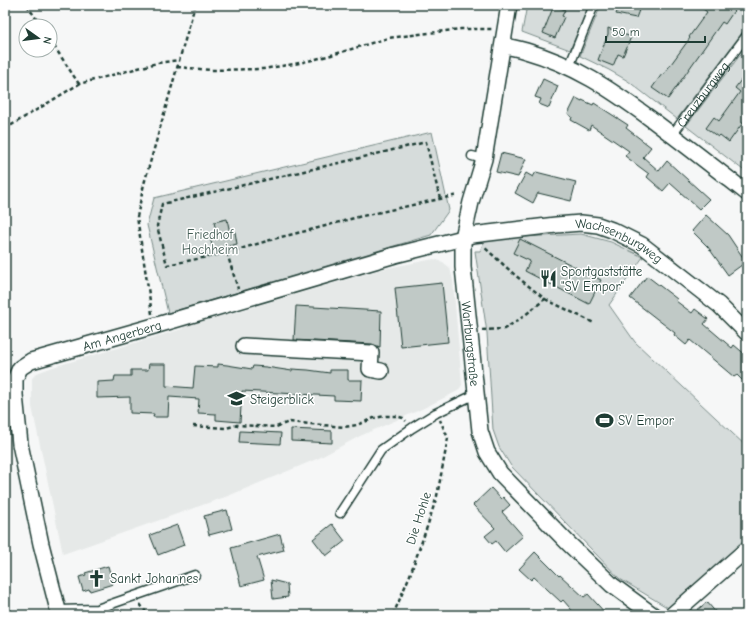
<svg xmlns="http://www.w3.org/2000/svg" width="752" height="620" font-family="'Comic Neue',sans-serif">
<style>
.built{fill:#e6e9e8}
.green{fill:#d6dcdb;stroke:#7a8c88}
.building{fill:#c0c9c6;stroke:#1f3d34}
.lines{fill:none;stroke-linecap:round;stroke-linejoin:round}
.lane-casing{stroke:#1f3d34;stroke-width:11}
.street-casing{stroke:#1f3d34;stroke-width:18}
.path{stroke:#1f3d34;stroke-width:2.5;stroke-dasharray:4 3;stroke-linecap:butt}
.lane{stroke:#fff;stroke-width:8}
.street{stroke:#fff;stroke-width:15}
.labels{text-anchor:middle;stroke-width:3;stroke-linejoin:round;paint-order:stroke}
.street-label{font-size:13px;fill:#1f3d34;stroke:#fff}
.park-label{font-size:13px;fill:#445d55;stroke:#fff}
.poi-label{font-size:13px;fill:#1f3d34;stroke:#fff;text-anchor:start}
</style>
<rect width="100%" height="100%" fill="#f6f7f7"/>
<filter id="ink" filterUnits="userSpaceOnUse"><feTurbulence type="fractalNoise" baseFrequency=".025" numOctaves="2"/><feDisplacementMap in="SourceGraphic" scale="8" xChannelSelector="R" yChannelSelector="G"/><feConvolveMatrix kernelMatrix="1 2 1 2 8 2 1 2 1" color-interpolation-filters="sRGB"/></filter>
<g filter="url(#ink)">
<!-- built -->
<path class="built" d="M434,259L443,262L450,268L453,281L462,385L458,391L422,409L360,436L319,458L228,496L63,554L32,407V378L37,373L53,367L182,329L186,324L246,309L382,269Z"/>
<!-- green -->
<path class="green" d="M527,5H589L570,50L522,32Z
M601,5H744L747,8V26L677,119L628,81L609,70L580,56Z
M747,46V173L686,126Z
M432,132L449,210L431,235L168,313L147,225L154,198Z
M581,234L611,242L643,257L609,305L635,342L747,447V539L670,609L620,579L511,466L499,447L493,430L487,333L475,251H480L485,239Z"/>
<!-- building -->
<path class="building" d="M554,5L565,10L562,16L564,17L555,38L543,33Z
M620,5H641L636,18L616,14Z
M698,5H738L725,24L722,22L668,99L652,88L662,74L663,75L690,38L689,37L707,12Z
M608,28L631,37L623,56L618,54L613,66L598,60L608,34Z
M747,72V117L729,142L720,135L718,137L706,128L714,117L719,121L740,92L735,88Z
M543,79L558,86L549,108L539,104L541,99L535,97Z
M576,98L582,101V100L593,105L594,103L628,125L626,128L651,147L643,157L659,171L667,161L709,199L699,209L670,183L663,191L647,177L649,174L625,156L629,151L591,125L589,130L571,120L572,117L568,114Z
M501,153L526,159L518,177L496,172Z
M536,172L576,182L571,201L538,193L533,203L515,193L526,173L533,177Z
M706,215L728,235L746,262L728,275L708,247L692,231Z
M227,219L230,233L235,232L237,244L213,250L210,237L217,236L214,222Z
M520,239L601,280L589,304L525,271L530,261L513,253Z
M647,276L677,299L676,301L692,313L695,309L708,319L704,324L732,348L734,345L747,356V385L737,375L734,377L690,340L686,345L674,335L675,333L630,298Z
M442,283L448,342L401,347L395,288Z
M296,306L381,311L380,347L372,344L294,340Z
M149,364H166V386L193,388L195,366L218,367V364L227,365L252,369L253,366L266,367L292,371V369L308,370L330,373V370H348V380H362L361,401L334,400V396L242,391L240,422L216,420V414L198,413L199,399L169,397L168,417H153L154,414L130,413V397L97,398V382L114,381L115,376H131V370H148Z
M291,429L332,431V443L291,441Z
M240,431L281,433L280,444L239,442Z
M491,488L501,499L503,497L510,505L502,512L523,536L505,552L496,541L492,544L485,536L495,528L473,505Z
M227,510L232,529L209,535L204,516Z
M332,524L345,541L326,556L313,539Z
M177,525L184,545L158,555L150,535Z
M280,534L284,550L257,557L264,580L241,586L231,548Z
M535,552L559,576L560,575L584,597L588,594L607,615H576L563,600L561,602L534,577L531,580L519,569Z
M108,566L113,584L90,591L89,589L83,591L79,577L86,575L85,573Z
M271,580L287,584L288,597L273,599Z
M707,602L718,615H691Z"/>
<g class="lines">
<defs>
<g id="lane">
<path d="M569,67L594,5"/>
<path id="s1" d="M672,135L747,35"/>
<path d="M472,156L484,159"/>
<path d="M340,513L381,450L412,428L436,413L476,394"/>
<path d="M58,610L97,609L195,575"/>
</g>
<g id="street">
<path id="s2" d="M509,5L484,159L471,202L463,238V267L480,431L487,452L500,473L568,543L612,585L653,615"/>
<path d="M503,46C511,47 519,49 526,51C575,65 610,89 651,119C683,143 715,168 747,193"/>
<path d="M244,346L371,353L370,369L381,371"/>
<path id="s3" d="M61,615L58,610L41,544L20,444L15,395V379L20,368L31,361L154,326L395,255L463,238L472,235L556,225L581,223L598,225L612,230L642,245L719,305L747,333"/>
<path d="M672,615L747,549"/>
</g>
</defs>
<!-- lane casing -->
<use href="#lane" class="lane-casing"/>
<!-- street casing -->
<use href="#street" class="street-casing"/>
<!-- path -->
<path class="path" d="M27,5L41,26
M50,40L79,84
M177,67L211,70L263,69L300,63L335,54L388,38L461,29H493
M5,129L79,84L157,63L180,60
M440,199L426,142L343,162L162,204L157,226L167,265L227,253L277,238L318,228L358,217L458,195
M227,253L238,289
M545,299L594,323
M152,314L137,217L144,184L195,5
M482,330L504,329L520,319L545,299L516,276L484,247
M193,426L226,428L237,425L276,427L289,422L344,427L357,425L374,418L386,416H396L403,418L406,421
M140,604L148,615
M393,615L410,575L427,527L437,496L448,438L440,420"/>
<!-- lane -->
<use href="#lane" class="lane"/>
<!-- street -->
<use href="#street" class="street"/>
</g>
</g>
<!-- icons -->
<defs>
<symbol id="restaurant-bare" viewBox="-9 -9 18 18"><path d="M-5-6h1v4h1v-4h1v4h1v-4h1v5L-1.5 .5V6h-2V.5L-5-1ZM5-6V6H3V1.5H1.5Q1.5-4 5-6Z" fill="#1f3d34" stroke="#fff" stroke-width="2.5" paint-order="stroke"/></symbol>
<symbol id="school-bare" viewBox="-9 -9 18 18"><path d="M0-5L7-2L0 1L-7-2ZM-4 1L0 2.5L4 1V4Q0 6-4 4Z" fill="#1f3d34" stroke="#fff" stroke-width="2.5" paint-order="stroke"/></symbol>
<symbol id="stadium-bare" viewBox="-9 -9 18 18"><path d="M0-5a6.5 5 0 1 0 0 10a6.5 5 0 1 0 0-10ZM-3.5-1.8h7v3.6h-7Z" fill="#1f3d34" stroke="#fff" stroke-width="2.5" paint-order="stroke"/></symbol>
<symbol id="church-bare" viewBox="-9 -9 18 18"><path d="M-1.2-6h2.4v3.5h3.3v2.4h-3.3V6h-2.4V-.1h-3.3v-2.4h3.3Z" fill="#1f3d34" stroke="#fff" stroke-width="2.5" paint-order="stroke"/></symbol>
</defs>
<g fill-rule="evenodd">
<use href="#restaurant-bare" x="536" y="266" width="25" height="25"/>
<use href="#school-bare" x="224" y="386" width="25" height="25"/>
<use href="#stadium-bare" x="592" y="408" width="25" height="25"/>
<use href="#church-bare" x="84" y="566" width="25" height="25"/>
</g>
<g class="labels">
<!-- street labels -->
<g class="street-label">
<text dy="5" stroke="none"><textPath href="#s1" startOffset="51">Creuzburgweg</textPath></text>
<text dy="5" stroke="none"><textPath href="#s3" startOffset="877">Wachsenburgweg</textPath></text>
<text dy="5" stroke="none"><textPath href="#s3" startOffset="361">Am Angerberg</textPath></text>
<text dy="5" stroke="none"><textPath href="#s2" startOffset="344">Wartburgstraße</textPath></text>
<text transform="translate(418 518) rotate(-72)" y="5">Die Hohle</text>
</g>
<!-- park labels -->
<g class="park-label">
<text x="210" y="239">Friedhof<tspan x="210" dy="15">Hochheim</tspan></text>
</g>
<!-- poi labels -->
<g class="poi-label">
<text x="561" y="276">Sportgaststätte<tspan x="561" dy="15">"SV Empor"</tspan></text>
<text x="250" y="404">Steigerblick</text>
<text x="618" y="425">SV Empor</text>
<text x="110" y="583">Sankt Johannes</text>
</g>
</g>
<!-- margin -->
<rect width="752" height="620" fill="none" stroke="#fff" stroke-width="20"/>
<rect x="10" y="10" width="732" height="600" fill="none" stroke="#1f3d34" stroke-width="1.5" filter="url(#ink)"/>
<!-- north arrow -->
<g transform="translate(38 38) rotate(104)"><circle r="19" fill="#ffffff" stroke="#a5b1ae"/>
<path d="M0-3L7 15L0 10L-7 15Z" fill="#1f3d34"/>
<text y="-6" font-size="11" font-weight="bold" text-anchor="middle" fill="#1f3d34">N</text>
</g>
<!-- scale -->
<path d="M606 36v6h99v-6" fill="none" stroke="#1f3d34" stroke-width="2"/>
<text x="612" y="36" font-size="12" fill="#1f3d34" stroke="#ffffff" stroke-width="3" paint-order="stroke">50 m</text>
</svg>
